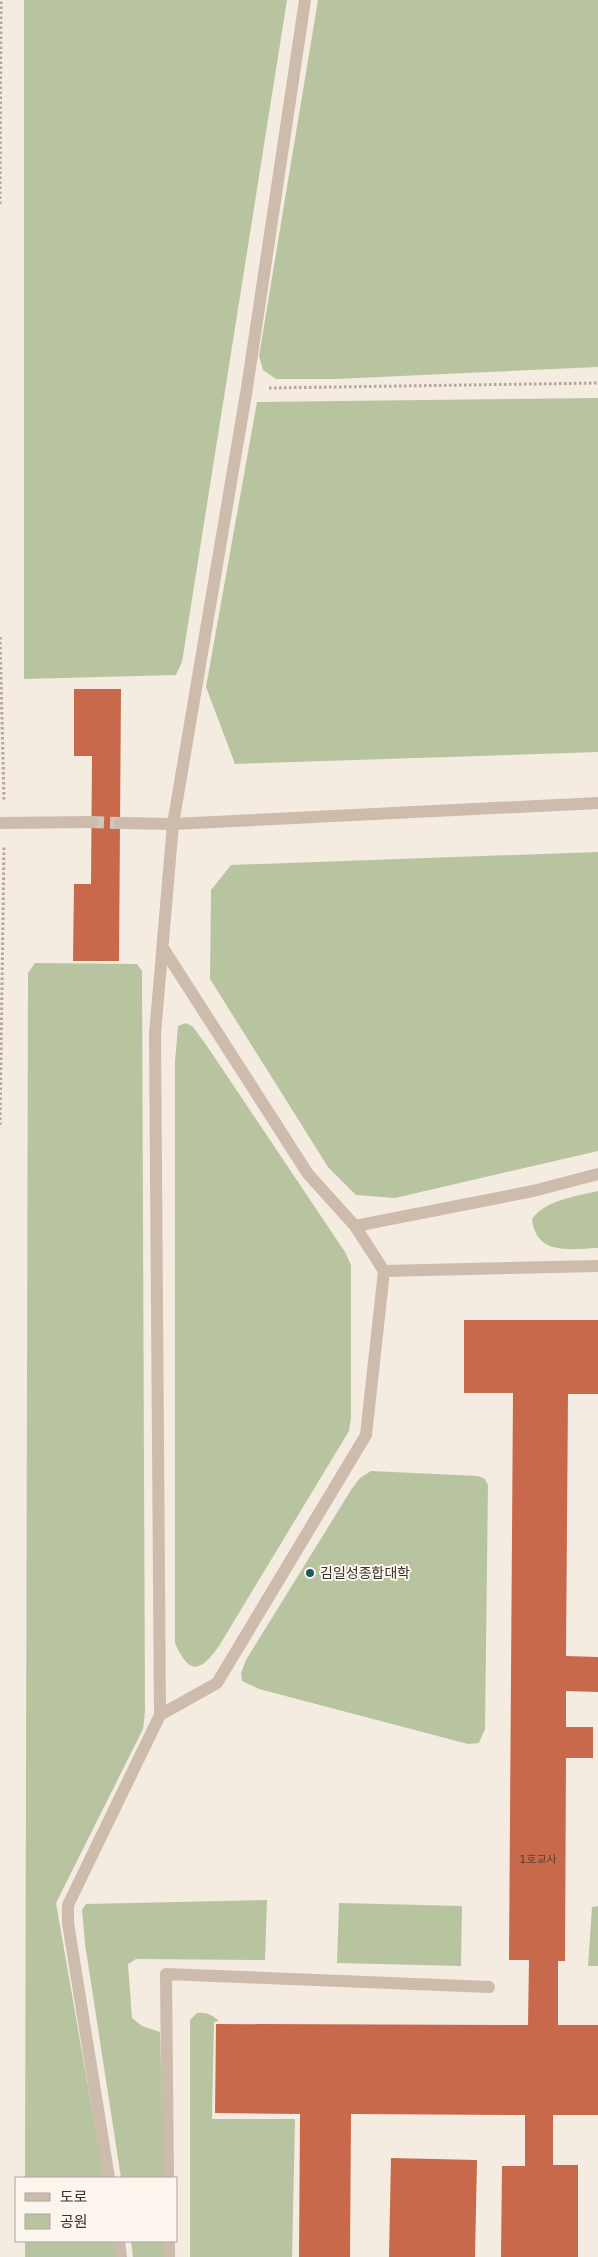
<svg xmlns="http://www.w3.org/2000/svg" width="598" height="2257" font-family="'DejaVu Sans','Noto Sans KR',sans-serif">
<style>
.green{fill:#b8c4a0}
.building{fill:#c8694b}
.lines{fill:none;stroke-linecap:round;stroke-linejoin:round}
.minor-tunnel{stroke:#cfc6bd;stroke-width:12;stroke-dasharray:12 6;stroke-linecap:butt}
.path{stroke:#b9a596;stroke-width:3;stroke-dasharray:2.5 2.5;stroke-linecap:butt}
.minor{stroke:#cdbbac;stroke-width:12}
.poi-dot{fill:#1f5a5e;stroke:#fbf5ee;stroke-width:2}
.labels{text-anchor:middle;stroke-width:4;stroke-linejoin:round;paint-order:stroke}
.number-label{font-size:11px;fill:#5e3e33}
.poi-label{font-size:14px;fill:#3b302b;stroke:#fbf5ee;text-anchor:start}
</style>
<rect width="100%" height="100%" fill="#f4ebe1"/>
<!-- green -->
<path class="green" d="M24,0H287L182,662L176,675L24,679Z
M318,0H598V367L336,379H276L263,370L259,356Z
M598,398V752L235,764L206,687L257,402Z
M598,852V1151L395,1198L356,1195L328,1167L210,979L211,890L231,865Z
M35,963L137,964L142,971L145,1712L143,1729L56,1903L104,2178H25L28,973Z
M186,1023L193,1027L207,1046L345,1252L351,1265V1418L349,1431L219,1646C200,1673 189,1675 175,1643V1061L178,1026Z
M598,1191V1248C570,1249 536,1256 532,1219C547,1199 575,1197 598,1191Z
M371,1471L478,1476L485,1479L488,1485L485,1729L479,1743L468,1744L259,1689L242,1681L241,1673L246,1660L351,1490L360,1478Z
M267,1900L265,1960L136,1959L128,1964L132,2018L142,2026L160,2032L164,2178H121L85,1944L82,1910L86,1904Z
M339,1903L462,1906L461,1966L337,1963Z
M598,1906V1966H588L592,1907Z
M197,2013C207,2012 212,2015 219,2021L214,2022L212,2119H295L292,2257H190V2020Z
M25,2241H115L117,2257H25Z
M131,2241H165V2257H133Z"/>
<!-- building -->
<path class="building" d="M74,689H121L119,961H73L74,884H91L92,756H74Z
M464,1320H598V1394H568L566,1656L598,1657V1692L566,1691V1727H593V1758H566L565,1961H558V2025H598V2115H553V2165H578V2257H501L502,2166H525V2115L351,2114L350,2257H299L300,2114L215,2113L216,2024L528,2025L529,1960H509L513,1393H464Z
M391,2158L477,2160L475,2257H389Z"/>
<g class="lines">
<!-- minor-tunnel -->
<path class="minor-tunnel" d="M92,822L120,823"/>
<!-- path -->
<path class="path" d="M0,204L1,0
M269,388L598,383
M0,637L4,800
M0,1125L4,846"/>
<!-- minor -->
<path class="minor" d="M0,823L92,822
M120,823L173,824L598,803
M163,948L308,1174L355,1226L533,1191L598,1174
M355,1226L384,1271
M160,1715L217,1683L366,1435L384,1271L598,1266
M109,2178L68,1923V1905L160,1715L155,1034L173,824L247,388L305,0
M168,2178L166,1974L489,1987
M119,2241L121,2257
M169,2241V2257"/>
</g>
<!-- markers -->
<circle class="poi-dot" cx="310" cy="1573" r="5"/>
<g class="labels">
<!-- number labels -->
<g class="number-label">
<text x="538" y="1863">1호교사</text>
</g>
<!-- poi labels -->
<g class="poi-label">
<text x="320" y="1578">김일성종합대학</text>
</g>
</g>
<!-- legend -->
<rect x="15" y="2177" width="162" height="65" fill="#fbf5ee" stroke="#aea6a0"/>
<rect x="25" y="2193" width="25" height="8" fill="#cdbbac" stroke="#aea6a0"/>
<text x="60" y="2202" font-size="15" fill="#3b302b">도로</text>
<rect x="25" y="2214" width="25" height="15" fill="#b8c4a0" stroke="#aea6a0"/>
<text x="60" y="2227" font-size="15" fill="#3b302b">공원</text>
</svg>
